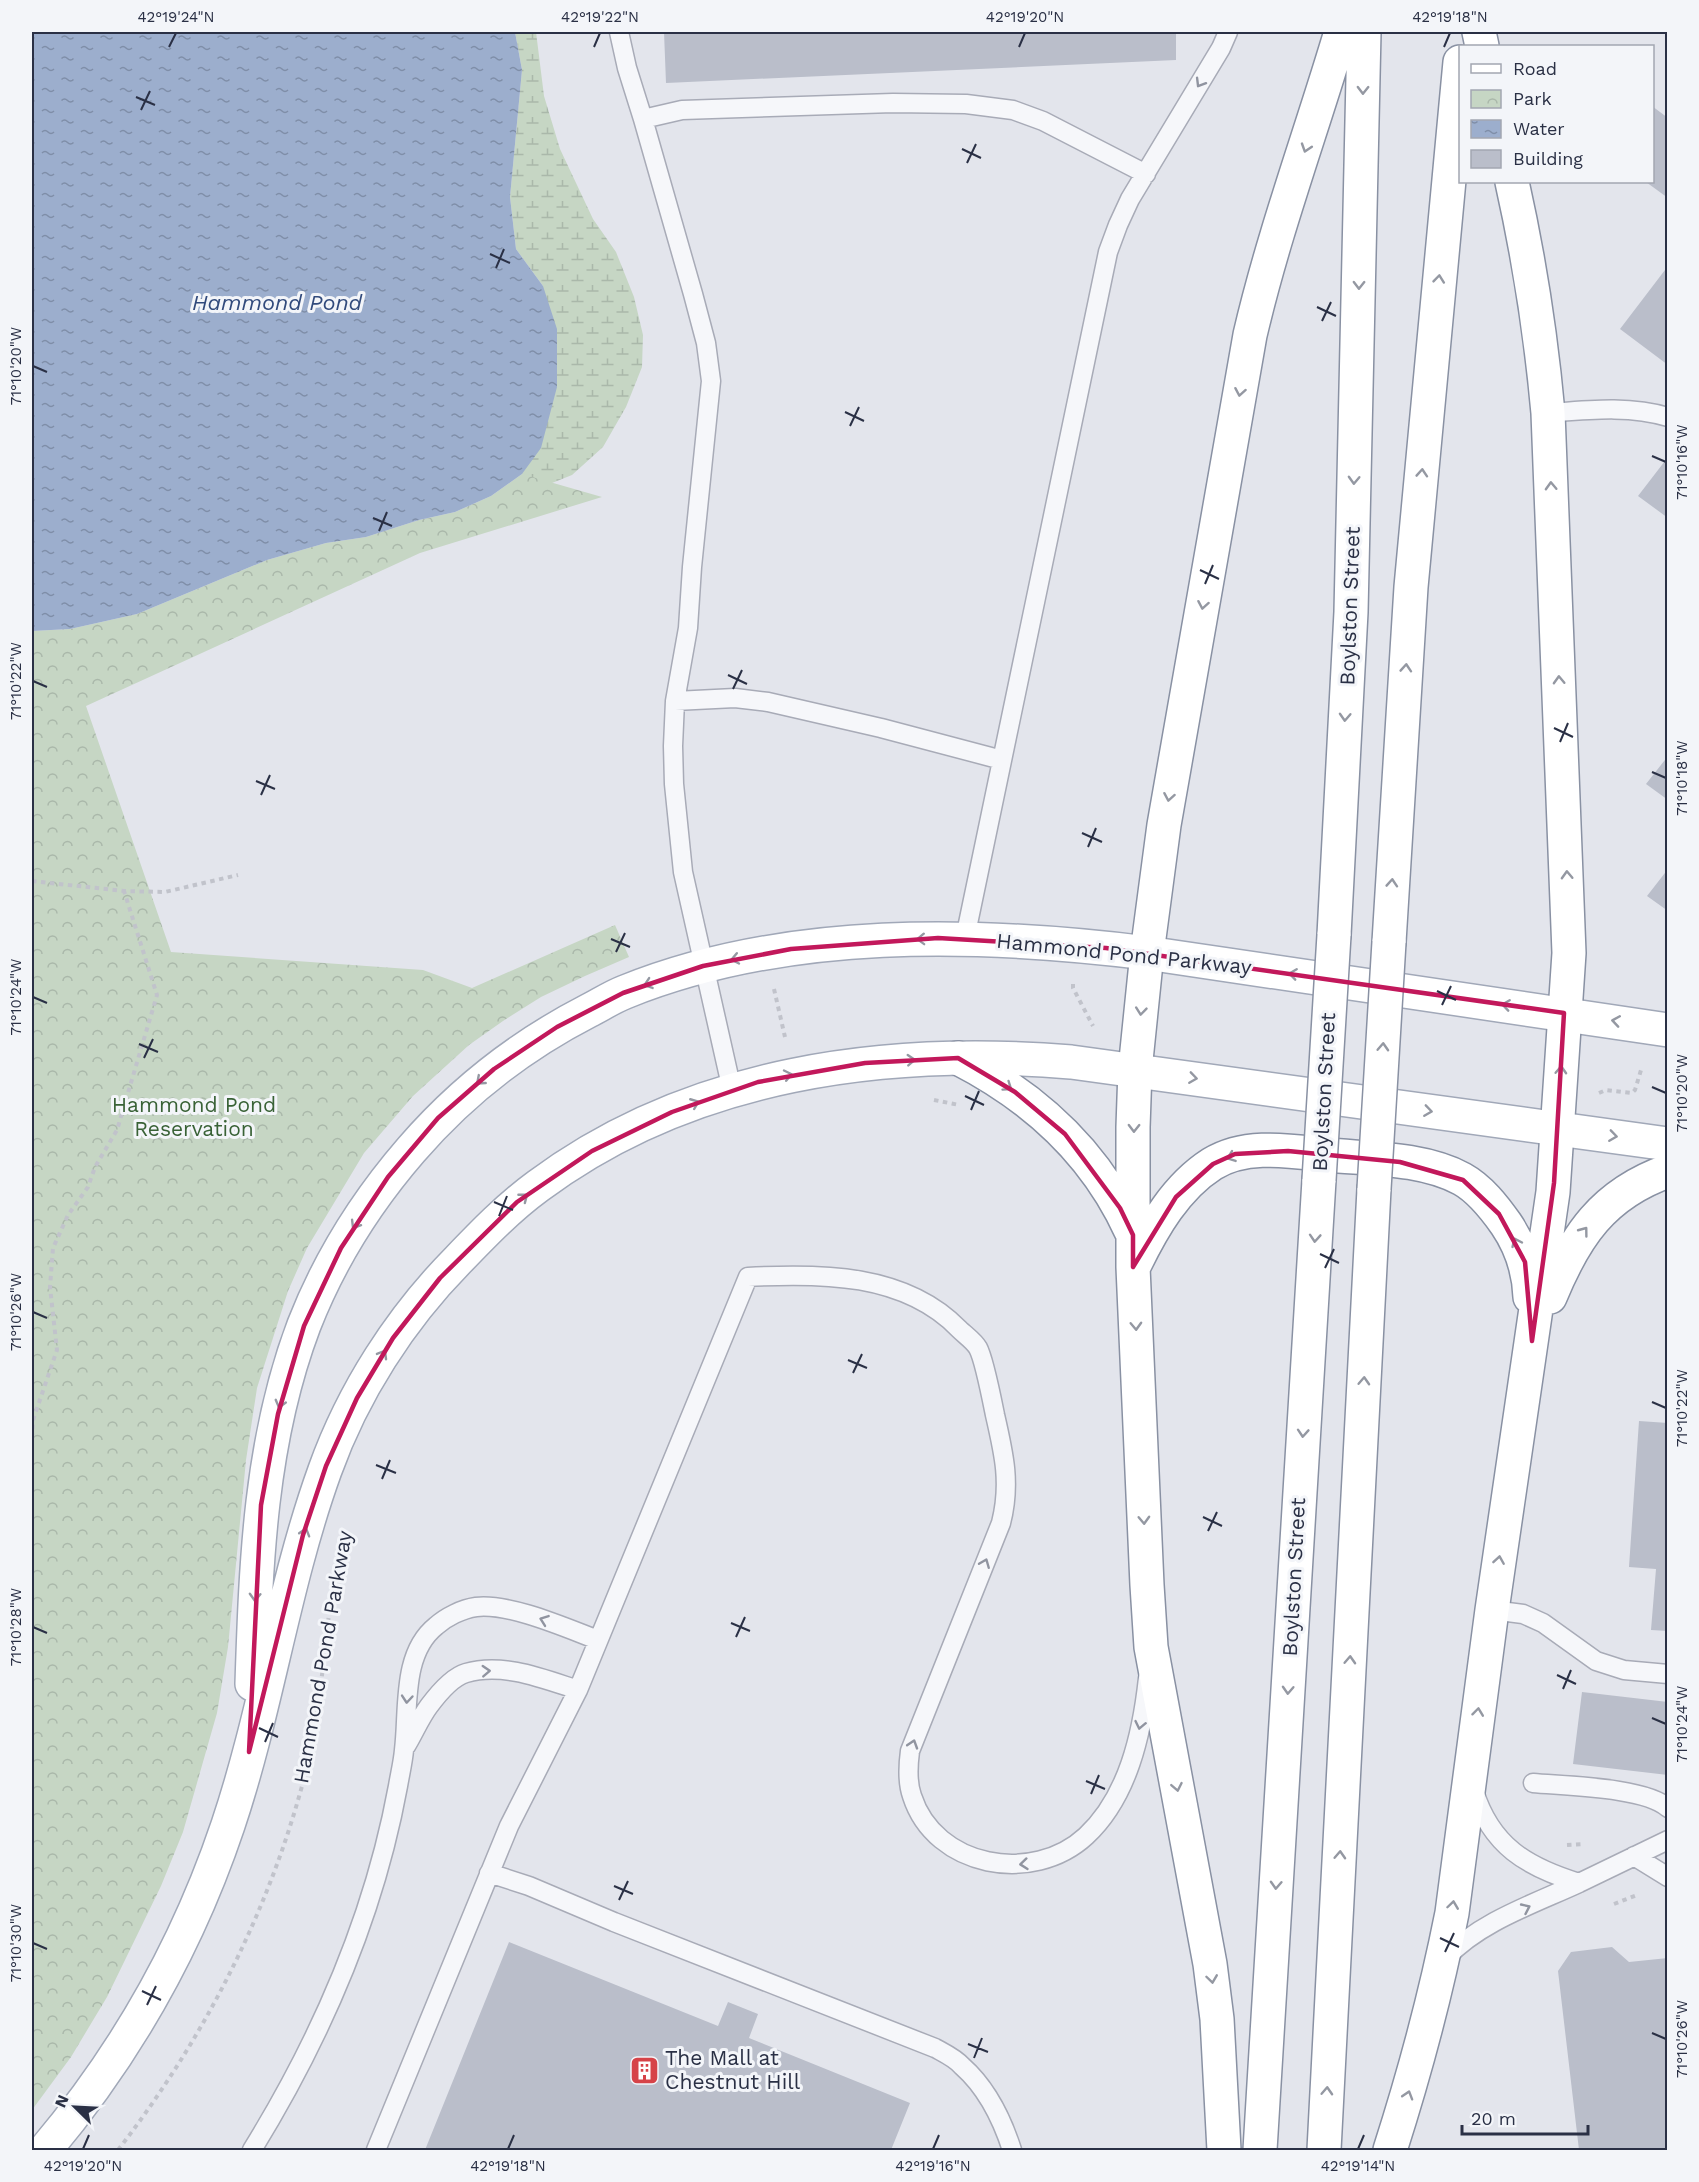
<svg xmlns="http://www.w3.org/2000/svg" width="1699" height="2182" font-family="'Work Sans',sans-serif">
<style>
.wetland{fill:url(#wetland-marsh)}
.park{fill:url(#park-crowns)}
.water{fill:url(#water-ripples)}
.building{fill:#babeca}
.lines{fill:none;stroke-linecap:round;stroke-linejoin:round}
.service-casing{stroke:#a8abb7;stroke-width:21}
.primary-casing{stroke:#a1a8b8;stroke-width:36}
.trunk-casing{stroke:#8991a3;stroke-width:36}
.path{stroke:#c1c3cb;stroke-width:4;stroke-dasharray:4.5 4.5;stroke-linecap:butt}
.service{stroke:#f6f7fa;stroke-width:18}
.primary{stroke:#fff;stroke-width:33}
.trunk{stroke:#fff;stroke-width:33}
.trunk-bridge-casing{stroke:#8991a3;stroke-width:36;stroke-linecap:butt}
.trunk-bridge{stroke:#fff;stroke-width:33}
.oneway{stroke:#9094a0}
.oneway2{stroke:#9498a2}
.marked{fill:none;stroke:#c2185b;stroke-width:4.5;stroke-linejoin:round}
.ticks{fill:none;stroke:#2a3045;stroke-width:2}
.labels{text-anchor:middle;stroke-width:6;stroke-linejoin:round;paint-order:stroke}
.street-label{font-size:21px;fill:#2a3045;stroke:#f3f5f9}
.park-label{font-size:21px;fill:#396236;stroke:#f3f5f9}
.poi-label{font-size:21px;fill:#2a3045;stroke:#f3f5f9;text-anchor:start}
.water-label{font-size:22px;font-style:italic;fill:#314a7c;stroke:#f3f5f9}
.neatline{fill:none;stroke:#2a3045;stroke-width:2}
.ticks-label{font-size:15px;text-anchor:middle;fill:#2a3045}
</style>
<defs>
<pattern id="wetland-marsh" width="20" height="14" patternUnits="userSpaceOnUse" patternTransform="scale(1.5)"><rect width="20" height="14" fill="#c6d6c4"/><path d="M1 5h8M5 5V1M11 12h8M15 12V8" fill="none" stroke="#aab8aa"/></pattern>
<pattern id="park-crowns" width="20" height="18" patternUnits="userSpaceOnUse" patternTransform="scale(1.5)"><rect width="20" height="18" fill="#c6d6c4"/><path d="M2 6a3 3 0 1 1 6 0M12 15a3 3 0 1 1 6 0" fill="none" stroke="#aab8aa"/></pattern>
<pattern id="water-ripples" width="26" height="14" patternUnits="userSpaceOnUse" patternTransform="scale(1.5)"><rect width="26" height="14" fill="#9caecd"/><path d="M2 4q2-2 4 0t4 0M15 11q2-2 4 0t4 0" fill="none" stroke="#7f8ea8"/></pattern>
</defs>
<rect width="100%" height="100%" fill="#e3e5ec"/>
<!-- wetland -->
<path class="wetland" d="M515,32H536L544,96L560,149L593,219L616,252L634,297L643,335L642,367L626,407L603,447L572,475L542,487L521,474L543,286L516,249L510,197L522,70Z"/>
<!-- park -->
<path class="park" d="M522,474L602,497L420,553L86,706L171,952L423,970L472,988L615,925L629,957L585,976L541,997L503,1021L469,1045L413,1096L364,1153L307,1248L288,1291L257,1388L246,1460L228,1647L217,1713L183,1832L161,1886L107,1997L71,2057L32,2110V631L70,629L137,614L267,560L326,543L366,537L419,520L455,512L491,496Z"/>
<!-- water -->
<path class="water" d="M32,32H515L522,70L510,197L516,249L543,286L557,329V387L541,448L522,474L491,496L455,512L419,520L366,537L326,543L267,560L137,614L70,629L32,631Z"/>
<!-- building -->
<path class="building" d="M664,32H1176V60L666,83Z
M1652,106L1668,118V198L1646,182H1652Z
M1668,266V365L1620,329Z
M1668,457V518L1638,496Z
M1668,756V800L1646,784Z
M1668,869V911L1647,896Z
M1639,1421L1668,1423V1631L1651,1630L1656,1569L1629,1567Z
M1582,1692L1668,1702V1775L1573,1764Z
M509,1942L718,2026L728,2002L758,2014L749,2038L910,2103L891,2150H425Z
M1612,1947L1629,1962L1668,1958V2150H1579L1558,1971L1571,1952Z"/>
<g class="lines">
<defs>
<path id="service" d="M619,32L627,68L643,119L693,294L706,343L711,381L692,567L688,628L675,701L673,746L674,784L683,872L732,1090
M643,119L682,110L893,103L966,104L1013,110L1043,121L1146,174
M1548,413C1587,410 1630,405 1668,417
M675,701L735,698L768,702L881,728L1002,760
M965,938L1108,252L1118,225L1130,199L1221,48L1228,32
M1492,1610L1523,1614L1543,1623L1596,1661L1624,1670L1668,1674
M406,1746C414,1733 420,1718 429,1706C438,1694 452,1677 466,1673C503,1662 544,1679 578,1690
M1533,1783C1564,1786 1646,1787 1668,1808
M1634,1856L1668,1877
M489,1873L529,1886L614,1922L935,2048C944,2053 955,2058 962,2066C987,2088 1002,2119 1012,2150
M1579,1883L1668,1840
M1446,1958C1479,1922 1536,1903 1579,1883C1527,1867 1491,1846 1474,1791
M252,2150C321,2038 374,1917 398,1786C400,1774 403,1762 404,1750C409,1710 401,1654 436,1626C446,1617 462,1609 476,1607C510,1603 566,1628 598,1640
M376,2150L509,1826L578,1690L748,1277C820,1273 905,1273 959,1329C965,1335 974,1341 978,1348C984,1359 992,1400 995,1415C1004,1454 1011,1484 1001,1523L910,1751C908,1766 907,1782 912,1796C935,1868 1033,1885 1086,1836C1128,1797 1142,1734 1148,1678"/>
<path id="primary" d="M252,1684C256,1562 260,1441 304,1325C329,1261 366,1202 411,1150C461,1092 520,1046 588,1011C600,1005 612,997 625,992C786,927 977,932 1147,953L1668,1030
M45,2150C126,2054 188,1944 228,1825C267,1709 283,1586 325,1470C353,1392 400,1319 458,1260C483,1234 508,1208 538,1186C691,1072 885,1047 1071,1062L1668,1144"/>
<path id="trunk" d="M1479,32L1482,46
M1334,935L1351,612L1364,32
M1389,942L1411,587L1460,62
M958,1058C1034,1097 1095,1152 1131,1231
M1135,1264C1153,1227 1176,1187 1212,1164C1246,1143 1290,1151 1328,1155C1371,1159 1423,1158 1462,1179C1480,1189 1494,1207 1506,1224C1521,1246 1529,1271 1530,1297
M1550,1297C1575,1236 1603,1194 1668,1171
M1224,2150L1217,2019L1210,1964L1151,1647L1147,1585L1133,1267V1127L1135,1070L1147,953L1164,825L1250,335C1274,232 1311,133 1341,32
M1260,2150L1319,1180
M1324,2150L1374,1189
M1390,2150C1415,2072 1436,1994 1452,1913L1492,1610L1553,1192L1569,953L1548,413C1541,335 1529,258 1512,182"/>
</defs>
<!-- service casing -->
<use href="#service" class="service-casing"/>
<!-- primary casing -->
<use href="#primary" class="primary-casing"/>
<!-- trunk casing -->
<use href="#trunk" class="trunk-casing"/>
<!-- path -->
<path class="path" d="M32,881L124,891L165,892L238,875
M1073,984V988L1093,1026
M774,989L785,1037
M1599,1093L1606,1090L1632,1093L1635,1090L1641,1070
M934,1100L959,1105
M32,1438L33,1420L57,1350L50,1287L53,1248L68,1215L88,1187L95,1167L117,1130L157,995L124,891
M1567,1845L1584,1844
M1614,1904L1637,1895
M118,2150C201,2043 266,1918 302,1786C319,1722 324,1654 332,1588"/>
<!-- service -->
<use href="#service" class="service"/>
<!-- primary -->
<use href="#primary" class="primary"/>
<!-- trunk -->
<use href="#trunk" class="trunk"/>
<defs>
<path id="trunk-bridge" d="M1319,1180L1334,935
M1374,1189L1389,942"/>
</defs>
<!-- trunk-bridge casing -->
<use href="#trunk-bridge" class="trunk-bridge-casing"/>
<!-- trunk-bridge -->
<use href="#trunk-bridge" class="trunk-bridge"/>
</g>
<!-- one-way arrows -->
<defs><path id="oneway-chevron" d="M-2-3.5L2.5 0L-2 3.5" fill="none" stroke-width="1.6" stroke-linecap="round" stroke-linejoin="round" transform="scale(1.5)"/></defs>
<g class="oneway">
<use href="#oneway-chevron" transform="translate(1200 83) rotate(121)"/>
<use href="#oneway-chevron" transform="translate(985 1563) rotate(-68)"/>
<use href="#oneway-chevron" transform="translate(544 1620) rotate(-160)"/>
<use href="#oneway-chevron" transform="translate(486 1671) rotate(-3)"/>
<use href="#oneway-chevron" transform="translate(407 1699) rotate(95)"/>
<use href="#oneway-chevron" transform="translate(1140 1725) rotate(102)"/>
<use href="#oneway-chevron" transform="translate(913 1744) rotate(-72)"/>
<use href="#oneway-chevron" transform="translate(1024 1864) rotate(174)"/>
<use href="#oneway-chevron" transform="translate(1526 1908) rotate(-25)"/>
</g>
<g class="oneway2">
<use href="#oneway-chevron" transform="translate(1363 90) rotate(91)"/>
<use href="#oneway-chevron" transform="translate(1306 148) rotate(108)"/>
<use href="#oneway-chevron" transform="translate(1439 279) rotate(-84)"/>
<use href="#oneway-chevron" transform="translate(1359 285) rotate(91)"/>
<use href="#oneway-chevron" transform="translate(1240 392) rotate(100)"/>
<use href="#oneway-chevron" transform="translate(1422 473) rotate(-86)"/>
<use href="#oneway-chevron" transform="translate(1354 480) rotate(92)"/>
<use href="#oneway-chevron" transform="translate(1551 486) rotate(-92)"/>
<use href="#oneway-chevron" transform="translate(1203 605) rotate(100)"/>
<use href="#oneway-chevron" transform="translate(1406 668) rotate(-86)"/>
<use href="#oneway-chevron" transform="translate(1559 680) rotate(-92)"/>
<use href="#oneway-chevron" transform="translate(1345 717) rotate(93)"/>
<use href="#oneway-chevron" transform="translate(1169 797) rotate(100)"/>
<use href="#oneway-chevron" transform="translate(1567 875) rotate(-92)"/>
<use href="#oneway-chevron" transform="translate(1392 883) rotate(-86)"/>
<use href="#oneway-chevron" transform="translate(921 939) rotate(178)"/>
<use href="#oneway-chevron" transform="translate(735 959) rotate(168)"/>
<use href="#oneway-chevron" transform="translate(1293 974) rotate(-172)"/>
<use href="#oneway-chevron" transform="translate(648 984) rotate(161)"/>
<use href="#oneway-chevron" transform="translate(1506 1005) rotate(-172)"/>
<use href="#oneway-chevron" transform="translate(1141 1011) rotate(96)"/>
<use href="#oneway-chevron" transform="translate(1616 1021) rotate(-171)"/>
<use href="#oneway-chevron" transform="translate(1383 1047) rotate(-87)"/>
<use href="#oneway-chevron" transform="translate(911 1060) rotate(-3)"/>
<use href="#oneway-chevron" transform="translate(1561 1070) rotate(-87)"/>
<use href="#oneway-chevron" transform="translate(788 1075) rotate(-12)"/>
<use href="#oneway-chevron" transform="translate(1193 1078) rotate(8)"/>
<use href="#oneway-chevron" transform="translate(480 1081) rotate(139)"/>
<use href="#oneway-chevron" transform="translate(1008 1087) rotate(35)"/>
<use href="#oneway-chevron" transform="translate(695 1103) rotate(-22)"/>
<use href="#oneway-chevron" transform="translate(1428 1111) rotate(8)"/>
<use href="#oneway-chevron" transform="translate(1134 1128) rotate(91)"/>
<use href="#oneway-chevron" transform="translate(1613 1136) rotate(8)"/>
<use href="#oneway-chevron" transform="translate(1231 1157) rotate(160)"/>
<use href="#oneway-chevron" transform="translate(524 1197) rotate(-38)"/>
<use href="#oneway-chevron" transform="translate(355 1225) rotate(121)"/>
<use href="#oneway-chevron" transform="translate(1584 1231) rotate(-53)"/>
<use href="#oneway-chevron" transform="translate(1315 1238) rotate(94)"/>
<use href="#oneway-chevron" transform="translate(1516 1242) rotate(-115)"/>
<use href="#oneway-chevron" transform="translate(1136 1326) rotate(88)"/>
<use href="#oneway-chevron" transform="translate(383 1354) rotate(-60)"/>
<use href="#oneway-chevron" transform="translate(1364 1381) rotate(-87)"/>
<use href="#oneway-chevron" transform="translate(280 1404) rotate(105)"/>
<use href="#oneway-chevron" transform="translate(1303 1433) rotate(94)"/>
<use href="#oneway-chevron" transform="translate(1144 1520) rotate(88)"/>
<use href="#oneway-chevron" transform="translate(305 1532) rotate(-73)"/>
<use href="#oneway-chevron" transform="translate(1499 1560) rotate(-81)"/>
<use href="#oneway-chevron" transform="translate(255 1597) rotate(92)"/>
<use href="#oneway-chevron" transform="translate(1350 1660) rotate(-87)"/>
<use href="#oneway-chevron" transform="translate(1288 1690) rotate(93)"/>
<use href="#oneway-chevron" transform="translate(1478 1712) rotate(-83)"/>
<use href="#oneway-chevron" transform="translate(1177 1787) rotate(79)"/>
<use href="#oneway-chevron" transform="translate(1340 1855) rotate(-87)"/>
<use href="#oneway-chevron" transform="translate(1276 1885) rotate(93)"/>
<use href="#oneway-chevron" transform="translate(1453 1905) rotate(-82)"/>
<use href="#oneway-chevron" transform="translate(1212 1979) rotate(82)"/>
<use href="#oneway-chevron" transform="translate(1327 2091) rotate(-87)"/>
<use href="#oneway-chevron" transform="translate(1408 2095) rotate(-73)"/>
</g>
<!-- marked area -->
<path class="marked" d="M938,938L1106,948L1564,1013L1554,1183L1532,1341L1525,1262L1499,1214L1463,1180L1400,1162L1288,1151L1235,1154L1213,1164L1176,1197L1133,1267V1235L1120,1208L1065,1134L1015,1092L958,1058L865,1063L758,1082L672,1112L592,1151L517,1202L440,1278L393,1338L357,1398L326,1466L303,1535L249,1752L261,1505L278,1414L304,1326L341,1248L388,1177L438,1118L494,1069L557,1027L623,993L703,966L791,949Z"/>
<!-- ticks -->
<path class="ticks" d="M169,47L176,33M594,47L600,33M1019,47L1025,33M1444,47L1450,33M136,97L155,105M141,110L150,91M962,149L981,158M967,163L976,144M490,254L510,263M496,268L504,249M1317,307L1336,316M1322,321L1331,302M33,366L47,372M845,412L864,421M850,426L859,407M1652,456L1666,462M373,518L392,526M379,531L387,512M1200,570L1219,579M1205,584L1213,565M728,675L747,684M33,681L47,687M733,689L742,670M1554,728L1573,737M1560,742L1568,723M1652,772L1666,778M256,781L275,789M261,795L270,775M1082,833L1102,842M1088,847L1096,828M611,939L630,947M616,952L625,933M1437,991L1456,1000M33,997L47,1003M1442,1005L1451,986M139,1044L158,1052M144,1058L153,1039M1652,1087L1666,1093M965,1096L984,1105M971,1110L979,1091M494,1202L513,1210M499,1216L507,1196M1320,1254L1339,1263M1325,1268L1334,1249M33,1312L47,1318M848,1360L867,1368M853,1373L862,1354M1652,1402L1666,1408M376,1465L396,1473M382,1479L390,1460M1203,1517L1222,1526M1208,1531L1217,1512M731,1623L750,1631M33,1627L47,1633M736,1637L745,1617M1557,1675L1576,1684M1563,1689L1571,1670M1652,1718L1666,1724M259,1728L278,1737M265,1742L273,1723M1086,1781L1105,1789M1091,1794L1099,1775M614,1886L633,1894M619,1900L628,1881M1440,1938L1459,1947M33,1943L47,1949M1445,1952L1454,1933M142,1991L161,2000M147,2005L156,1986M1652,2033L1666,2039M968,2044L988,2052M974,2058L982,2038M83,2149L89,2135M508,2149L514,2135M933,2149L939,2135M1358,2149L1364,2135"/>
<!-- icons -->
<defs>
<symbol id="building-square" viewBox="-11 -11 22 22"><rect x="-9" y="-9" width="18" height="18" rx="4" fill="#d64348" stroke="#f3f5f9"/><path d="M-4-6H4V6H1V3H-1V6H-4ZM-2.5-4.3h1.7v1.8h-1.7ZM.8-4.3h1.7v1.8H.8ZM-2.5-1h1.7V.8h-1.7ZM.8-1h1.7V.8H.8Z" fill="#fff"/></symbol>
</defs>
<g fill-rule="evenodd">
<use href="#building-square" x="628" y="2054" width="33" height="33"/>
</g>
<g class="labels">
<!-- street labels -->
<g class="street-label">
<text transform="translate(1350 606) rotate(-88)" y="7">Boylston Street</text>
<text transform="translate(1124 954) rotate(6)" y="7">Hammond Pond Parkway</text>
<text transform="translate(1324 1092) rotate(-87)" y="7">Boylston Street</text>
<text transform="translate(1294 1577) rotate(-87)" y="7">Boylston Street</text>
<text transform="translate(323 1657) rotate(-80)" y="7">Hammond Pond Parkway</text>
</g>
<!-- park labels -->
<g class="park-label">
<text x="194" y="1112">Hammond Pond<tspan x="194" dy="24">Reservation</tspan></text>
</g>
<!-- poi labels -->
<g class="poi-label">
<text x="665" y="2065">The Mall at<tspan x="665" dy="24">Chestnut Hill</tspan></text>
</g>
<!-- water labels -->
<g class="water-label">
<text x="277" y="310">Hammond Pond</text>
</g>
</g>
<!-- border -->
<rect width="1699" height="2182" fill="none" stroke="#f3f5f9" stroke-width="66"/>
<!-- legend -->
<rect x="1459" y="45" width="195" height="138" fill="#f3f5f9" stroke="#a3a6b1" stroke-width="1.5"/>
<rect x="1471" y="64" width="30" height="9" fill="#ffffff" stroke="#a3a6b1" stroke-width="1.5"/>
<text x="1513" y="75" font-size="18" fill="#2a3045">Road</text>
<rect x="1471" y="90" width="30" height="18" fill="url(#park-crowns)" stroke="#a3a6b1" stroke-width="1.5"/>
<text x="1513" y="105" font-size="18" fill="#2a3045">Park</text>
<rect x="1471" y="120" width="30" height="18" fill="url(#water-ripples)" stroke="#a3a6b1" stroke-width="1.5"/>
<text x="1513" y="135" font-size="18" fill="#2a3045">Water</text>
<rect x="1471" y="150" width="30" height="18" fill="#babeca" stroke="#a3a6b1" stroke-width="1.5"/>
<text x="1513" y="165" font-size="18" fill="#2a3045">Building</text>
<!-- north arrow -->
<g transform="translate(75 2107) rotate(294)" stroke="#f3f5f9" stroke-width="4.5" paint-order="stroke">
<path d="M0-4.5L10 22L0 15L-10 22Z" fill="#2a3045"/>
<text y="-9" font-size="16" font-weight="bold" text-anchor="middle" fill="#2a3045">N</text>
</g>
<!-- scale -->
<path d="M1462 2125v9h126v-9" fill="none" stroke="#2a3045" stroke-width="3"/>
<text x="1471" y="2125" font-size="18" fill="#2a3045" stroke="#f3f5f9" stroke-width="4.5" paint-order="stroke">20 m</text>
<rect x="33" y="33" width="1633" height="2116" class="neatline"/>
<g class="ticks-label">
<text x="176" y="22">42°19'24"N</text>
<text x="600" y="22">42°19'22"N</text>
<text x="1025" y="22">42°19'20"N</text>
<text x="1450" y="22">42°19'18"N</text>
<text transform="translate(16 366) rotate(-90)" y="5">71°10'20"W</text>
<text transform="translate(1682 462) rotate(-90)" y="5">71°10'16"W</text>
<text transform="translate(16 681) rotate(-90)" y="5">71°10'22"W</text>
<text transform="translate(1682 778) rotate(-90)" y="5">71°10'18"W</text>
<text transform="translate(16 997) rotate(-90)" y="5">71°10'24"W</text>
<text transform="translate(1682 1093) rotate(-90)" y="5">71°10'20"W</text>
<text transform="translate(16 1312) rotate(-90)" y="5">71°10'26"W</text>
<text transform="translate(1682 1408) rotate(-90)" y="5">71°10'22"W</text>
<text transform="translate(16 1627) rotate(-90)" y="5">71°10'28"W</text>
<text transform="translate(1682 1724) rotate(-90)" y="5">71°10'24"W</text>
<text transform="translate(16 1943) rotate(-90)" y="5">71°10'30"W</text>
<text transform="translate(1682 2039) rotate(-90)" y="5">71°10'26"W</text>
<text x="83" y="2171">42°19'20"N</text>
<text x="508" y="2171">42°19'18"N</text>
<text x="933" y="2171">42°19'16"N</text>
<text x="1358" y="2171">42°19'14"N</text>
</g>
</svg>
